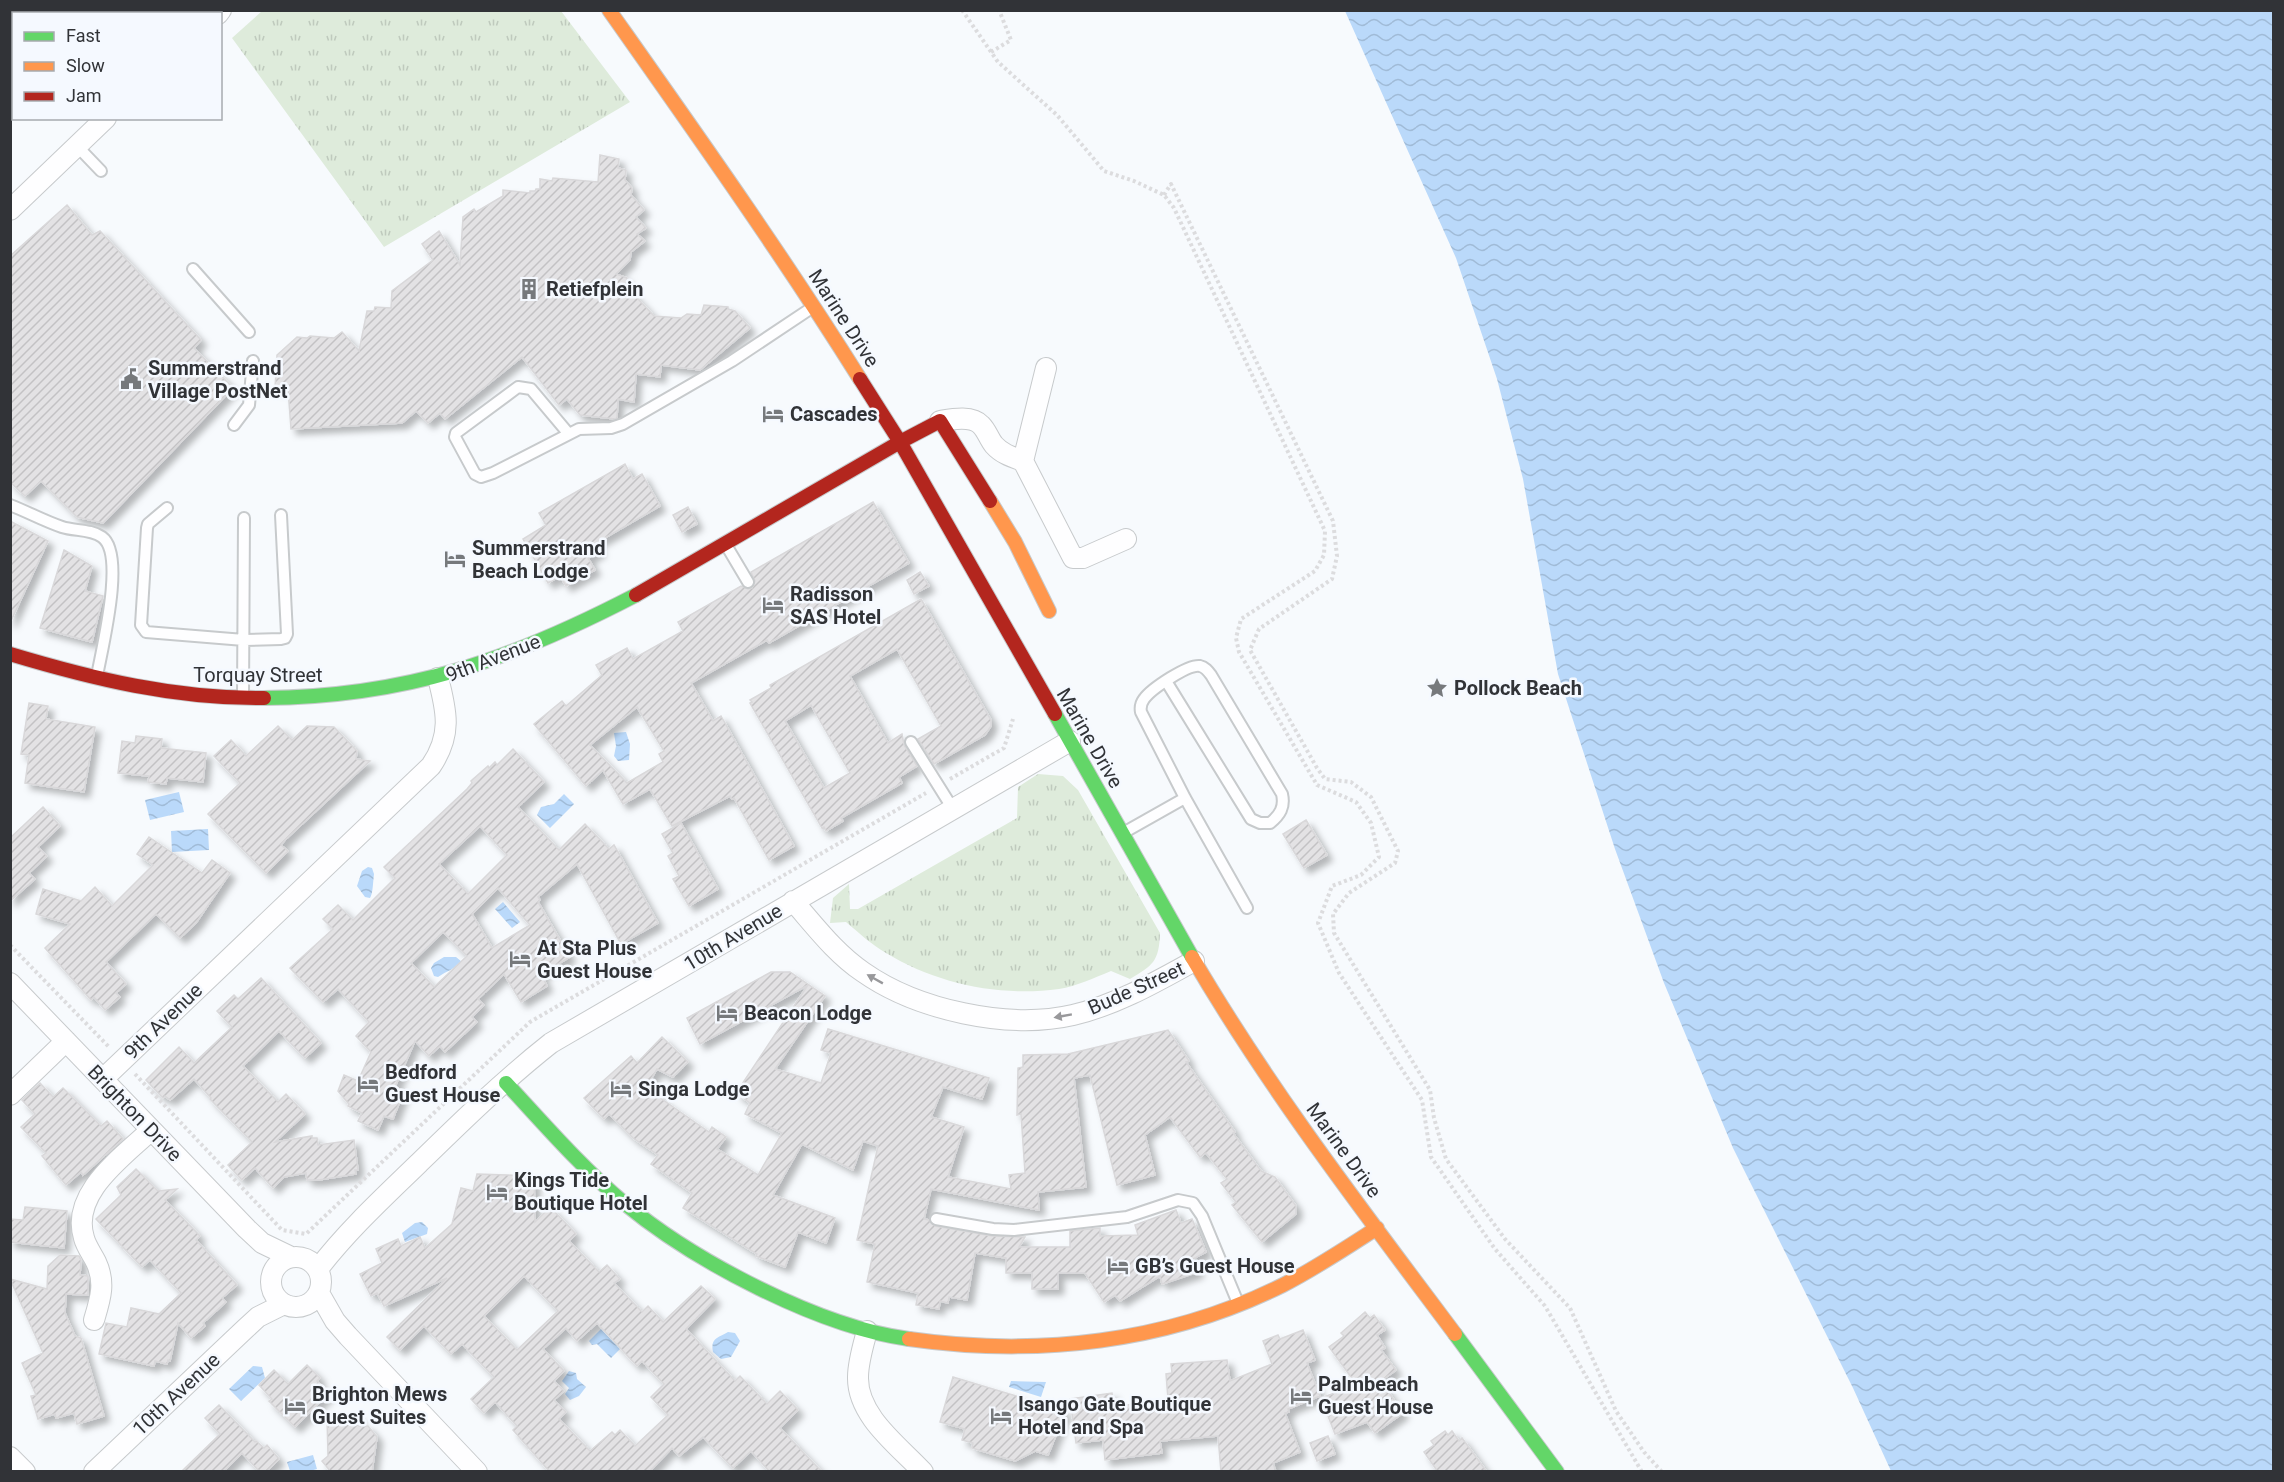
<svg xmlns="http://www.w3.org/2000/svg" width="2284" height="1482" font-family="Roboto,sans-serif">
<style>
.grass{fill:url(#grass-tufts)}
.water{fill:url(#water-waves)}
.building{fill:url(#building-hatch);stroke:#d9d8da;stroke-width:1.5;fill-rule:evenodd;filter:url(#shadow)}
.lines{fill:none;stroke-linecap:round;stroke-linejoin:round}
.lane-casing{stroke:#c7cacc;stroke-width:14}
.street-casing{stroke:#c7cacc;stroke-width:22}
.fast-casing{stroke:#c7cacc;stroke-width:16}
.slow-casing{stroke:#c7cacc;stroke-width:16}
.jam-casing{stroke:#c7cacc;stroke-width:16}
.path{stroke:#dcdcde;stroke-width:4;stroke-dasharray:3 3;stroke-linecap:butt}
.lane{stroke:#fefeff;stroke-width:10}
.street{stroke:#fefeff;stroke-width:20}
.fast{stroke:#63d668;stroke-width:14}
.slow{stroke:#ff974d;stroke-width:14}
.jam{stroke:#b3261e;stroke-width:14}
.oneway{fill:#98989b}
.labels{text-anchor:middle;stroke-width:5;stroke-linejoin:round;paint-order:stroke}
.poi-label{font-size:20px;font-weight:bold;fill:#313337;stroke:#f5f9ff;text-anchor:start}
.street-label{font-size:20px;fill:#313337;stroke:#f5f9ff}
</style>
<defs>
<pattern id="grass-tufts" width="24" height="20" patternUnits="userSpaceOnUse" patternTransform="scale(1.5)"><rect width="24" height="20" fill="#deebdb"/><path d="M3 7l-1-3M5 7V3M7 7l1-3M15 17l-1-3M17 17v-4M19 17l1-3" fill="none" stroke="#bfcabd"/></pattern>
<pattern id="water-waves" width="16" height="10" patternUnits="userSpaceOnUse" patternTransform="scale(1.5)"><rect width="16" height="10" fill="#bad9fa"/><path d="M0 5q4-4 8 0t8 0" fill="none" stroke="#a0bbd7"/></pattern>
<pattern id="building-hatch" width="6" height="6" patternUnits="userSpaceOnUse" patternTransform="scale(1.5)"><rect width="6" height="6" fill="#e3e2e4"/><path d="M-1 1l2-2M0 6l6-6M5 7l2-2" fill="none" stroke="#c3c2c4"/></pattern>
<filter id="shadow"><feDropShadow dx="5.5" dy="5.5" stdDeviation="3" flood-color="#0004"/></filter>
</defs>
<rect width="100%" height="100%" fill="#f7fafd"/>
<!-- grass -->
<path class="grass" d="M262,11H561L630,102L384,247L232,38Z
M1038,774L1063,776L1078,790L1160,933C1159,962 1153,965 1130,979L1111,971C1094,978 1077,986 1059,989C1000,997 937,984 886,953C872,945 859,933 846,922L830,923L833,898L849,884L850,909H858L1017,818L1018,787Z"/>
<!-- water -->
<path class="water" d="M1345,11H2273V1471H1891L1853,1388L1733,1148L1664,983L1615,849L1558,674L1523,479L1497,379L1456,258Z
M626,732L630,744L629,760L618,761L614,756L616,746L614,733Z
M179,792L184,812L150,820L145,800Z
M564,794L574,804L550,828L537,815L541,807L554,804Z
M208,829L209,850L172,852L171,831Z
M368,867L372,868L374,874C373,881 373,894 370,898L365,897L357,886L362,871Z
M503,902L520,922L512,928L495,909Z
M444,957H456L462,962C454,969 447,971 438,977L434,976L431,968L434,963Z
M422,1222L428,1228L427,1234L405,1242L402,1233L415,1223Z
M601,1329L620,1349L611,1358L597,1344L592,1345L589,1341Z
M728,1332L735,1333L740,1341L731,1357L721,1359L713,1352C710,1338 718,1338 728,1332Z
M253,1366L262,1367L265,1378L241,1401L229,1389Z
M569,1371L576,1373L577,1379L586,1387L579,1396L570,1400L565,1394L569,1388L562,1381Z
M1011,1381L1046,1382L1041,1397L1009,1387Z
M313,1455L317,1469L310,1471H290L287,1462Z"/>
<!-- building -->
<path class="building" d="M600,155L619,159L618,168L626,170L625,180L632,188L631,195L644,210L636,217L646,228L637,234L645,241L631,252L630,260L616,274L627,278L626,286L654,316L681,318L687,314L701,315L704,305L728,307V309L735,311L750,328L700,370L661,365L660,377L636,374L634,402L618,399L617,418L615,419L580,415L567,399L559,405L522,357L445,419L440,413L428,423L416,411L402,423L291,429L288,389L275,388L277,355L297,337L307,338L310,336L334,338L342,332L359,351L367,311H374L375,307L391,308L392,291L433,260L422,244L439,231L460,265L463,217L474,209L476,212L503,196V190L530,193V191H535L536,189H540V179L552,181L553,178L598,182Z
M67,205L92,235L100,231L201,340L194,348L233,388L103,523L77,517L41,481L25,496L10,482V256Z
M625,464L633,479L642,474L660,506L596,543L600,551L588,558L595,570L566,586L560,576L548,583L523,539L546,525L539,513Z
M873,502L909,563L769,643L767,640L691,683L713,721L721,716L794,846L769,860L734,798L732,799L730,796L672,826L650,789L623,804L603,770L586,786L534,724L562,701L566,706L602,675L596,665L627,648L633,659L683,631L678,622L741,586L748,589L752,588L755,581L751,572ZM637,707L664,751L659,754L663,762L627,783L590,745Z
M688,507L697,524L682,532L673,515Z
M10,521L48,541L10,623Z
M64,550L92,566L85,591L103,596L92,642L40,628Z
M920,572L929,586L914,594L907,580Z
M921,599L991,720V726L985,735L934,764L918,739L941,726L897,649L850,676L888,743L902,734L904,745L917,766L899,777L902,783L841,818L843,821L826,831L824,827L822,828L750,703L752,702L750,700L771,688L770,685ZM811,705L850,773L824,788L785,721Z
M29,703L48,706L46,719L95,727L84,792L25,783L29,755L21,754Z
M278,726L292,740L307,726L334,727L357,751L356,759L370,761L285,840L281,845L288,851L266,873L208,814L240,783L214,756L231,740L246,756Z
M136,736L162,739L161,748L206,753L203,782L167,778L166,784L148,782L149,776L118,773L122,741L135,743Z
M513,749L544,782L518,807L559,850L585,824L609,849L614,845L658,923L621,944L577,864L538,897L540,900L538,902L570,957L541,974L547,986L521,1002L504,974L478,999L484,1005L472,1017L477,1022L445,1052L440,1046L429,1056L415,1041L395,1087L404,1091L393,1119L384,1116L378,1130L358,1121L362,1113L348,1106L349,1104L338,1091L344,1075L358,1081L371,1052L356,1036L369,1022L338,989L323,1002L290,968L333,929L323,919L338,905L353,920L395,878L384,867L467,789L472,783L471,781L488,766L489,768L495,762L497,765ZM480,826L507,855L468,894L439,864ZM498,888L530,925L492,948L472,914ZM443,932L467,956L434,987L411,963Z
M43,807L60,826L38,847L47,856L29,873L35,879L10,901V838Z
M1306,820L1327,855L1304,868L1283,834Z
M681,823L718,889L689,906L673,879L679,876L668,856L673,853L662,834Z
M149,837L202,873L212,860L230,873L196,923L180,938L156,914L106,962L126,984L116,993L120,997L105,1010L94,997L91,1000L45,948L70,924L36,914L43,889L81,901L95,887L112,906L153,865L137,854Z
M771,972H790L825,996L775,1069L821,1083L831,1053L821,1050L828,1029L989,1078L982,1099L943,1087L931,1117L964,1127L948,1177L1011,1189L1009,1175L1025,1173L1021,1114L1017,1115L1018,1068L1023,1067V1055L1068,1054L1168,1030L1189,1061L1186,1062L1235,1132L1233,1133L1261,1171L1275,1177L1296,1206V1214L1262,1242L1232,1205L1236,1202L1221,1183L1227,1179L1206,1153L1200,1157L1170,1117L1145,1135L1155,1175L1117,1185L1090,1075L1074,1078L1086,1187L1038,1192L1039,1210L931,1189L924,1219L929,1220L935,1226L992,1236L1025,1237L1019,1247H1070V1231L1100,1228V1236L1138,1235L1135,1225L1176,1210L1181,1223L1192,1219L1206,1252L1193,1259L1198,1272L1162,1284L1160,1276L1120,1301L1115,1295L1104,1302L1085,1273H1058V1289H1032V1273H1006V1258L975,1253L967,1300L949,1297L948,1303L940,1301L939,1309L916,1305L918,1293L867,1282L875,1244L857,1240L878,1146L863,1141L853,1170L802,1144L773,1195L835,1218L826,1243L798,1232L785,1267L756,1256L757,1254L683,1208L692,1193L651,1164L658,1155L633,1138L609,1114L604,1119L584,1098L631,1056L637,1063L662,1037L688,1062L673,1077L657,1069L649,1083L660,1091L656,1095L709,1132L712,1127L726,1137L717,1149L758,1175L782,1133L745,1114L750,1103L736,1093L808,985L700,1044L687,1018Z
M261,978L321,1043L305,1058L279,1031L243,1066L278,1102L286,1094L305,1114L275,1142L312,1136V1138H317L318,1145L354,1140L358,1170H355L356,1174L319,1180H307L306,1173L284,1177L273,1188L255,1168L242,1180L228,1165L252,1142L210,1099L211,1098L194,1079L170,1100L165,1096L163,1098L146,1080L179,1047L194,1063L232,1027L217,1011L234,995L238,999Z
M40,1083L53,1097L63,1088L101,1126L107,1121L123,1139L83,1175L81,1172L66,1185L42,1156L46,1153L21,1127L35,1114L22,1100Z
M136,1169L158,1191L177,1189L165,1200L200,1236L196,1240L237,1285L222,1298L226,1302L203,1323L205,1326L191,1338L178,1323L170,1361L168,1360L167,1364L155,1361L154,1366L99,1354L106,1323L127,1327L131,1308L159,1314L181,1293L150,1260L142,1267L96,1219L121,1195L117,1187Z
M477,1174L534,1176L535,1222L550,1207L576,1234L569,1241L599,1272L607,1265L620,1279L614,1283L642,1312L648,1306L663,1322L701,1286L715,1299L686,1329L687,1330L735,1381L740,1376L767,1404L780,1391L798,1410L780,1428L822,1472H770L751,1451L733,1468L703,1437L679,1456L672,1448L649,1472H550L513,1430L517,1426L495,1402L484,1413L471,1399L494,1377L462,1344L451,1354L424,1326L400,1350L387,1337L447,1278L384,1306L377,1293L371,1296L360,1274L382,1263L376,1249L398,1239L401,1246L420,1237L425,1248L452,1224L461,1188L473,1191ZM524,1276L558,1311L517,1350L484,1316ZM597,1323L637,1366L642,1361L664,1384L651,1397L668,1415L635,1446L620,1430L615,1435L612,1432L590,1451L559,1419L566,1412L554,1400L564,1391L554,1381L564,1371L543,1349L566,1328L577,1341Z
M25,1207L67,1211L64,1248L10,1242V1219L23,1220Z
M60,1255L79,1256L81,1260L80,1275L88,1276V1295L66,1294L65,1313L75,1336L81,1338L104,1416L77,1424L74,1413L56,1418L55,1414L38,1419L31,1396L36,1395L22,1363L43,1353L10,1279L47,1289L48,1266Z
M1365,1312L1370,1318L1374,1315L1385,1330L1377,1335L1385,1348L1381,1350L1396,1370L1381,1381L1403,1413L1375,1433L1367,1422L1335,1434L1321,1398L1357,1385L1329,1347L1344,1336L1341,1333Z
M1303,1330L1315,1360L1307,1363L1320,1396L1288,1409L1289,1412L1285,1413L1300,1452L1273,1463L1276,1472H1221L1218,1436L1160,1441L1162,1453L1105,1460L1103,1440L1076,1443L1070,1399L1112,1393L1114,1407L1168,1399L1166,1374L1172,1373L1171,1364L1227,1360L1230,1381L1272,1364L1263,1341L1278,1335L1280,1339Z
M307,1365L320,1378L317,1381L329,1393L295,1427L269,1401L272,1399L259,1385L274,1370L288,1384Z
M953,1377L1066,1411L1048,1455L1035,1451L1015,1461L972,1448L973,1443L962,1440L965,1429L940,1422Z
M219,1405L255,1442L256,1441L264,1448L267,1445L279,1459L266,1472H260L242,1453L223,1472H181L220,1434L205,1418Z
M359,1416V1426H368L377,1437L372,1472H331L322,1461L328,1456L327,1417Z
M1445,1431L1448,1435L1452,1431L1459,1441L1462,1438L1487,1472H1438L1424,1452L1434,1445L1431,1441Z
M1328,1436L1335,1454L1317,1461L1310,1443Z"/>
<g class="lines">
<defs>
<path id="lane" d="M77,146L101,171
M193,269L249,332
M234,425L249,405L253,361
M568,433L531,389L518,387L456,433L455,437L475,474L481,477L493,473L579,429L611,428L623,424L732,361L813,307
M10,505C28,512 44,521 62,527C74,531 91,529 102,537C126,554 102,648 97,676
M167,508L148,524L147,528L141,625L146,632L244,640L281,639L285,638L287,634L281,515
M726,545L748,582
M1166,681L1251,819L1260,823H1270C1280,815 1285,807 1282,794L1211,675C1208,671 1205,667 1200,666C1188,664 1151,689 1144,699C1141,703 1140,707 1141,712L1185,798L1247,908
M243,698L244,518
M911,742L953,809
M1123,833L1185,798
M936,1219L993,1229L1014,1230L1127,1217L1178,1200L1193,1203L1202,1216L1238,1303"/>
<path id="street" d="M218,14L221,10
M10,210L106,118
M1046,368L1023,461L1073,558H1083L1126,539
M940,421C952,419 972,415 981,425C987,431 989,439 994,445C1002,454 1012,457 1023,461
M793,901C815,926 835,953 863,972C917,1010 1008,1030 1073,1015C1116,1005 1156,982 1194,961
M10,983L247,1229L262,1243L291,1257
M103,1079L431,766C452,735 447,712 438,678
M10,1095L66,1041
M271 1282a25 25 0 1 1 50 0a25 25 0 1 1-50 0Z
M318,1269C348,1230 384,1197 419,1163C461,1122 504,1080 551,1043L1070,741
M319,1293L335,1321L348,1336L477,1472
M94,1320C100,1300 106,1283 96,1262C92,1254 86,1246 84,1238C70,1193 123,1157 151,1130
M867,1331C863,1346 858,1362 858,1377C857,1416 899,1446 923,1472
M10,1457L25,1472
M94,1472L245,1329L258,1317L284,1304"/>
<path id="fast" d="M264,698C406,697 511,660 636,595
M1055,714L1192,957
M506,1083C544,1124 581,1167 624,1203C694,1261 819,1327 909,1339
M1455,1334L1557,1472"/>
<path id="slow" d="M609,10C695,132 781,253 860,379
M990,501L1015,542L1049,611
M1192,957C1269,1089 1363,1211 1455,1334
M909,1339C1036,1357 1167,1343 1283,1285C1316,1268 1346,1248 1377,1228"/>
<path id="jam" d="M860,379L900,442L1055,714
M636,595L900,442L940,421L990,501
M10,654C93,679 176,699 264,698"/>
</defs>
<!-- lane casing -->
<use href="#lane" class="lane-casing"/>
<!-- street casing -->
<use href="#street" class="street-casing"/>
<!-- fast casing -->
<use href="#fast" class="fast-casing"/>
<!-- slow casing -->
<use href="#slow" class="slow-casing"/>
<!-- jam casing -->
<use href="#jam" class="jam-casing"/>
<!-- path -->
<path class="path" d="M962,10L998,62L1057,115L1104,171L1134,181L1164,195L1174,208L1325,531L1324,555L1315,571L1241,619L1236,638L1239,652L1317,785L1356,802L1371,823L1379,857L1361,875L1332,886L1318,923L1339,973L1422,1100L1431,1157L1495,1249L1545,1306L1642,1472
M991,52L1011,40L999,10
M1164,195L1171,184L1333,521L1337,556L1332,579L1259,629L1250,650L1317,768L1325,779L1351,782L1371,797L1398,851L1395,863L1349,893L1333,914L1334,933L1430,1090L1434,1118L1446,1159L1505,1239L1570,1308L1616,1411L1644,1452L1662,1472
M950,779L1004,748L1013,719
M10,945L109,1047
M135,1074L282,1230L306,1234L530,1022L926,793"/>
<!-- lane -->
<use href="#lane" class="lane"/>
<!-- street -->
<use href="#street" class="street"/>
<!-- fast -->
<use href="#fast" class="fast"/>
<!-- slow -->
<use href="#slow" class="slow"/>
<!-- jam -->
<use href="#jam" class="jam"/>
</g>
<!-- one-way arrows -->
<defs><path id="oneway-solid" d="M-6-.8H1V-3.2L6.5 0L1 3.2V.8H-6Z" transform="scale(1.5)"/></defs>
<g class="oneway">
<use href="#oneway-solid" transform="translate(875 979) rotate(-151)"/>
<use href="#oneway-solid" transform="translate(1063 1016) rotate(170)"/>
</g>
<!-- icons -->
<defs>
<symbol id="building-bare" viewBox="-9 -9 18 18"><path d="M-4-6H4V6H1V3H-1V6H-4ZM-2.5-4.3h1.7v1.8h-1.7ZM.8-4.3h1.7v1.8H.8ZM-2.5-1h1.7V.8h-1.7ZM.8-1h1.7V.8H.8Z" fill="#76797c" stroke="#f5f9ff" stroke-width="2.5" paint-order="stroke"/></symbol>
<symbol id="civic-bare" viewBox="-9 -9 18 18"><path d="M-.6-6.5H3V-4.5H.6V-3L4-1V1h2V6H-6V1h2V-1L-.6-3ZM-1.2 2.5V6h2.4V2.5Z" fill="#76797c" stroke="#f5f9ff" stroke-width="2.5" paint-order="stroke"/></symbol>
<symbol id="hotel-bare" viewBox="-9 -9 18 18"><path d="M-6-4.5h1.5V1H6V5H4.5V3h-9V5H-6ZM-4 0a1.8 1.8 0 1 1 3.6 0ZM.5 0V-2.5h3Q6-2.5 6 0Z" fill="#76797c" stroke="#f5f9ff" stroke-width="2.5" paint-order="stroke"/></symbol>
<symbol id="sight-bare" viewBox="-9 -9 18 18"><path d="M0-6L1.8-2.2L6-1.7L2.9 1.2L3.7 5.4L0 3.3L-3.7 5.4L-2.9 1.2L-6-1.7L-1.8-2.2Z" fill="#76797c" stroke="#f5f9ff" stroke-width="2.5" paint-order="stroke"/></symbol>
</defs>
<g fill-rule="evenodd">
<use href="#building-bare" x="514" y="274" width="30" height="30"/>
<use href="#civic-bare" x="116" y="364" width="30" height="30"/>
<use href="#hotel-bare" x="758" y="399" width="30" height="30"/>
<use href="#hotel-bare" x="440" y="544" width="30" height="30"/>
<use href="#hotel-bare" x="758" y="590" width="30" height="30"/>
<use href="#sight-bare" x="1422" y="673" width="30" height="30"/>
<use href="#hotel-bare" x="505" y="944" width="30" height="30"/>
<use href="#hotel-bare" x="712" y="998" width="30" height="30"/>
<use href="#hotel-bare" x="353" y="1069" width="30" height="30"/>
<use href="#hotel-bare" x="606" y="1074" width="30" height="30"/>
<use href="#hotel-bare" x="482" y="1177" width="30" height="30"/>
<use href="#hotel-bare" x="1103" y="1251" width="30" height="30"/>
<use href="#hotel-bare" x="1286" y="1381" width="30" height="30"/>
<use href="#hotel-bare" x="280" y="1391" width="30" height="30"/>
<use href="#hotel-bare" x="986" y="1401" width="30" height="30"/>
</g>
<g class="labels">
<!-- poi labels -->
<g class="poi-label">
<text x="546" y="296">Retiefplein</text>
<text x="148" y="375">Summerstrand<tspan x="148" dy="23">Village PostNet</tspan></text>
<text x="790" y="421">Cascades</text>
<text x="472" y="555">Summerstrand<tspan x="472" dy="23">Beach Lodge</tspan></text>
<text x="790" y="601">Radisson<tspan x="790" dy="23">SAS Hotel</tspan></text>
<text x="1454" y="695">Pollock Beach</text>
<text x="537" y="955">At Sta Plus<tspan x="537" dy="23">Guest House</tspan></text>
<text x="744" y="1020">Beacon Lodge</text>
<text x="385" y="1079">Bedford<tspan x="385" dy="23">Guest House</tspan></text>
<text x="638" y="1096">Singa Lodge</text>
<text x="514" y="1187">Kings Tide<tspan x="514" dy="23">Boutique Hotel</tspan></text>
<text x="1135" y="1273">GB’s Guest House</text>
<text x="1318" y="1391">Palmbeach<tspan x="1318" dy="23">Guest House</tspan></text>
<text x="312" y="1401">Brighton Mews<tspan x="312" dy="23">Guest Suites</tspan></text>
<text x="1018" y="1411">Isango Gate Boutique<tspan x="1018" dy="23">Hotel and Spa</tspan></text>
</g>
<!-- street labels -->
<g class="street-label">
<text transform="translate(844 318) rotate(57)" y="7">Marine Drive</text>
<text transform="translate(493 658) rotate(-21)" y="7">9th Avenue</text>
<text x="258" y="682">Torquay Street</text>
<text transform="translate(1090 738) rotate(60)" y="7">Marine Drive</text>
<text transform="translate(733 937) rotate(-31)" y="7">10th Avenue</text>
<text transform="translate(1136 988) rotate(-24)" y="7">Bude Street</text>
<text transform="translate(163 1021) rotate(-44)" y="7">9th Avenue</text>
<text transform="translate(135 1113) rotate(46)" y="7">Brighton Drive</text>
<text transform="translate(1344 1150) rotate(54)" y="7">Marine Drive</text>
<text transform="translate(176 1394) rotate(-43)" y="7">10th Avenue</text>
</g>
</g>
<!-- border -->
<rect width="2284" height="1482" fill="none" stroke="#313337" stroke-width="24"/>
<!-- legend -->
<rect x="12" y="12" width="210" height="108" fill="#f5f9ff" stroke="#a7aaaf" stroke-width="1.5"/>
<rect x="24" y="32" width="30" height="9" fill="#63d668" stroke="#a7aaaf" stroke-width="1.5"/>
<text x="66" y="42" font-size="18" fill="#313337">Fast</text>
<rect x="24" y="62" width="30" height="9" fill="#ff974d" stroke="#a7aaaf" stroke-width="1.5"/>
<text x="66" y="72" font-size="18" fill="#313337">Slow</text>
<rect x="24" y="92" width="30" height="9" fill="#b3261e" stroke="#a7aaaf" stroke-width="1.5"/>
<text x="66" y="102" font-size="18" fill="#313337">Jam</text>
</svg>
